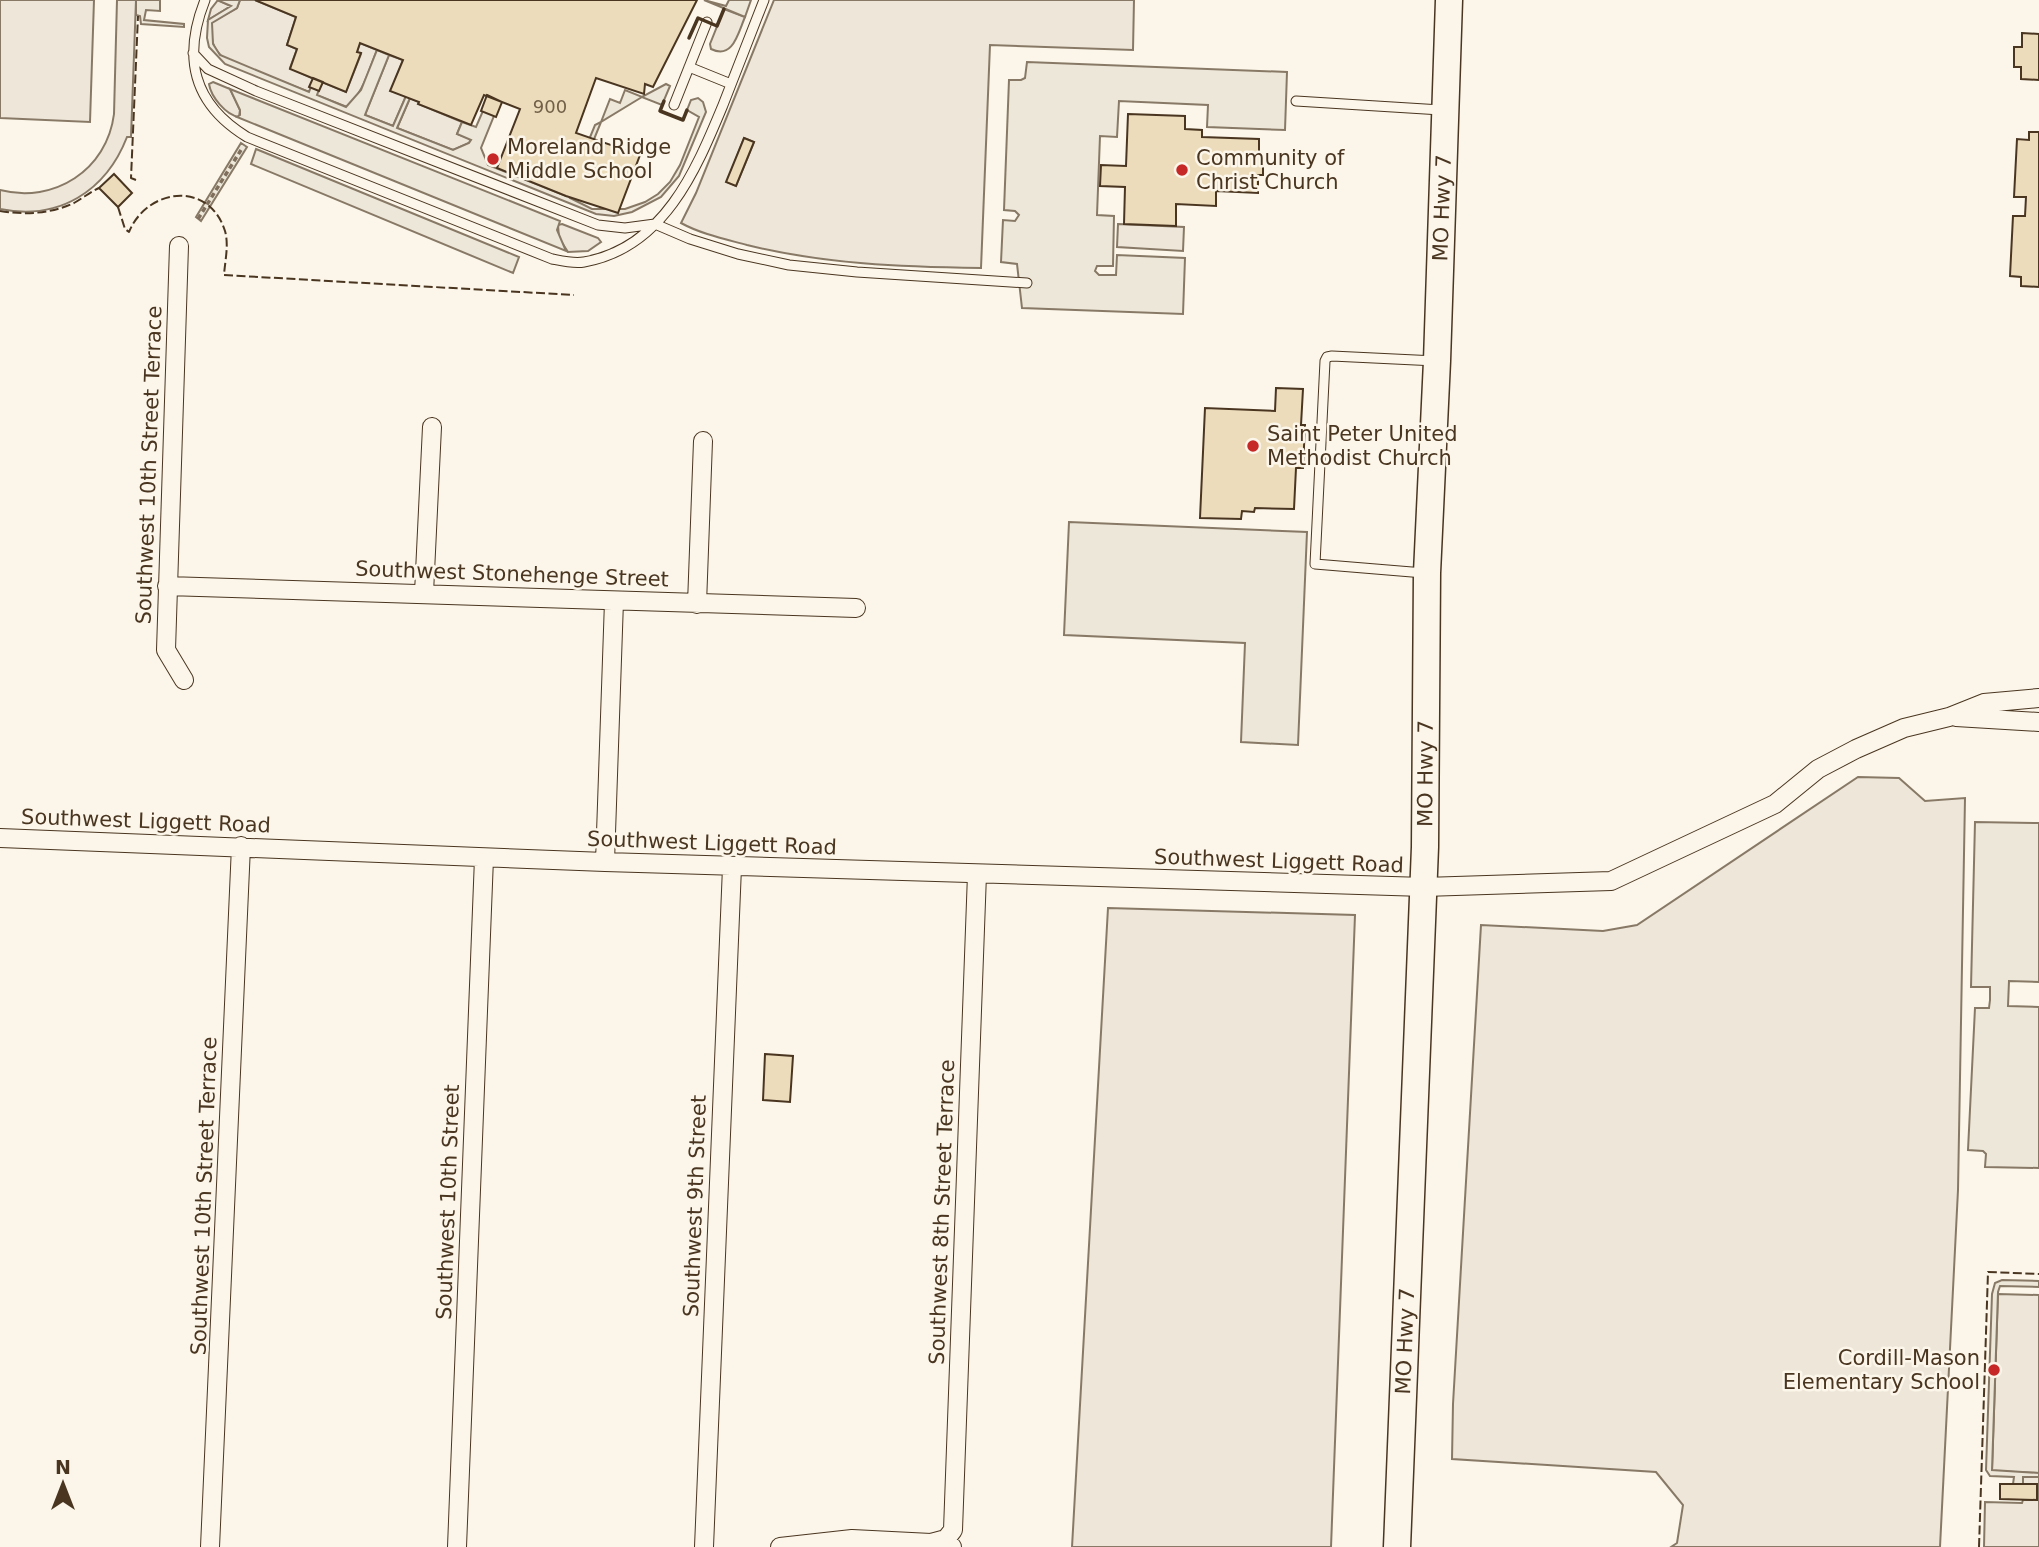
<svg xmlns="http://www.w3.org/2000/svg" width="2039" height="1547" font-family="'DejaVu Sans',sans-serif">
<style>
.green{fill:#ede6d9;stroke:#887966;stroke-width:2;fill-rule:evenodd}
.parking{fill:#ede7d9;stroke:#887966;stroke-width:2}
.building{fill:#ecdcbc;stroke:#4a3520;stroke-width:2}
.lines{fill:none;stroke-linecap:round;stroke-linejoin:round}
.service-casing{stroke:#4a3520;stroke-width:11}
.minor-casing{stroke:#4a3520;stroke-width:20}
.primary-casing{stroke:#4a3520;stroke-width:29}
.path{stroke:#7f6f5c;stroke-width:3.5;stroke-dasharray:5 3.5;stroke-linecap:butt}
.service{stroke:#fbf6e9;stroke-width:9}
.minor{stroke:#fbf6e9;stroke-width:18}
.primary{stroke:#fbf6e9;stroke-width:26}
.fence{stroke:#4a3520;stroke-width:2;stroke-dasharray:9 3.5;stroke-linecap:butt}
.wall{stroke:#4a3520;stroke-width:3.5}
.poi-dot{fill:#c62828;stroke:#fbf6e9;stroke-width:2.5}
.labels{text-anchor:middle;stroke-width:5;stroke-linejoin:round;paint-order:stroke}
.number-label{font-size:18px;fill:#725f47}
.poi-label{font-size:21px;fill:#4a3520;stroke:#fbf6e9;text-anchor:start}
.street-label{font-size:21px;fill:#4a3520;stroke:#fbf6e9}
</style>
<rect width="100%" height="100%" fill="#fbf6e9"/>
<!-- green -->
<path class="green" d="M0,0H94L90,122L0,118Z
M117,0H136L131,137H127C106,191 59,221 0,209V190C54,204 107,170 114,114Z
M218,0L231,6L208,20L211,9Z
M240,0H255L296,17L287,45L297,49L290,68L314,79L309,92L225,59C212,49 210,38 212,22L237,8Z
M774,0H1134L1133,50L990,45L981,268C902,267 824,264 747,245C725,239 701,234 681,223L696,193ZM744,138L754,142L736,186L727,182Z
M724,9L745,17C738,33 733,60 711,49L710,44Z
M360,43L377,50C369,69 363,94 347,107L316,95L322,82L346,92L361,54L357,52Z
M389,55L403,60L391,91L406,96L393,126L365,115Z
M213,82L230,89L240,110L239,117C226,115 211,97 209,84Z
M410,98L419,102V104L462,122L457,134L471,139L469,143L453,150L397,128Z
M562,224L598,238L601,242L588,251L568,252L559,238L558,225Z
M1118,224L1184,227L1183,251L1117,247Z
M1858,777L1899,778L1925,801L1965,798L1958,1190L1940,1547H1671L1677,1543L1683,1505L1656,1472L1452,1459L1453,1404L1481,925L1603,931L1637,925Z
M1108,908L1355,915L1331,1547H1072Z
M1998,1294L2039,1295V1473L1992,1471Z
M2023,1477H2039V1547H1984L1985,1502L2022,1503L2023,1500H2036L2037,1484H2023Z"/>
<!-- parking -->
<path class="parking" d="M136,0H160V11L146,10L144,20L184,24V27L141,24L140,16L136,15Z
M217,0H240L237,8L212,23L213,44L220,55L309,92L314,79L322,82L317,95L346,107L361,90L377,50L389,55L365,115L393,126L406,96L410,98L397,128L453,150L469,143L471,140L457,134L462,122L476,127L489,97L500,101L481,148L488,165L566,196L595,125L601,122L610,99L620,103L625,90L642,97L666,84L670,86L662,105L642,97L601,122L570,198L592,209H625L645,202L658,194L670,182L680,165L699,117L687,110L691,100L698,98L703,102L706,112L679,176L661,197L632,212L614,216L596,214L225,64L209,47L207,38L208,20L231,6Z
M704,0L726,6L729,0H751L745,17Z
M1027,62L1287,72L1285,130L1207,127L1208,105L1119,101L1117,137L1100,136L1097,215L1114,216L1113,266H1097L1095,271L1099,275H1116L1117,255L1185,258L1183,314L1022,308L1017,264L1001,262L1003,220L1015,221L1019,215L1015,211L1004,210L1009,80H1021L1025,78Z
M230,89L560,221L557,230L566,251L237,117L240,115V110Z
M241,143L247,147L201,221L196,217Z
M256,149L519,257L513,273L251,164Z
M1069,522L1307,532L1298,745L1241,742L1245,643L1064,635Z
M1975,822L2039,823V982L2009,981L2008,1006L2039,1007V1168L1985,1167L1986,1154L1983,1151L1968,1150L1975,1008H1989L1990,1000V987H1971Z
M2002,1280L2039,1281V1287L2000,1286L1998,1292L1992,1470L2039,1473V1477H2023V1484H2013L2014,1477L1990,1476L1986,1470L1992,1294L1995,1283Z"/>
<!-- building -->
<path class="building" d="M255,0H697L653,87L645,84L644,94L596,78L576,133L640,155L618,213L566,196L497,168L520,109L484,95L471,125L418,104L419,102L390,91L403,60L360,43L357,52L361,53L346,92L290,69L297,49L287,45L296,17Z
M2022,33L2039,34V80L2021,79V67H2014V47H2022Z
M313,78L323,82L319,91L309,87Z
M487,95L502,102L496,117L481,111Z
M1128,114L1185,116V129L1202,130V137L1259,139V156H1263V175H1258V193L1216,191V206L1176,204V226L1124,224L1125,187L1100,186L1101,165L1126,166Z
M2029,132H2039V287L2021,286V277L2010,276L2013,216H2025L2026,197H2014L2017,139L2029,140Z
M744,138L754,142L736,186L726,182Z
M114,174L132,193L118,207L99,188Z
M1276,388L1303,389L1301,425H1305L1303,468H1296L1294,509L1255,508L1254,512L1242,511L1241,519L1200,518L1205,408L1275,411Z
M765,1054L793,1056L790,1102L763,1100Z
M2000,1484H2037V1500L2000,1499Z"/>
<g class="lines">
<defs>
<path id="service" d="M205,0C182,58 193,104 247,137L552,259C562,261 574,264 584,262C664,248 696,170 723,105C737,70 750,35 764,0
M193,53L208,69L256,91L598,225L625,228L655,224L690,239L738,254L789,265L857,272L1027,283
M689,67L731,84
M1296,101L1441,110
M674,105L707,22
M1424,573L1315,564L1325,361L1327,357L1332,356L1436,361"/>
<path id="minor" d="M179,246L166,650L184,680
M167,586L856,608
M424,593L432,427
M697,604L703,441
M1956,717L2039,722
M0,838L605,862L1424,887L1611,881L1775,804L1818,769L1856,749L1904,728L1949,717L1984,703L2039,698
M605,862L614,601
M210,1547L241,846
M457,1547L484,858
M704,1547L732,867
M780,1547L852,1539L931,1543L946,1539
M952,1547L946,1539L953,1530L977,874"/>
<g id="primary">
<path id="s1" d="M1397,1547L1425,847L1427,573L1437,361L1449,0"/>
</g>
</defs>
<!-- service casing -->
<use href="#service" class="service-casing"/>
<!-- minor casing -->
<use href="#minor" class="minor-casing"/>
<!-- primary casing -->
<use href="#primary" class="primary-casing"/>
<!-- path -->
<path class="path" d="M198,219L241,150"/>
<!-- service -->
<use href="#service" class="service"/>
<!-- minor -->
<use href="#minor" class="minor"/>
<!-- primary -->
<use href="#primary" class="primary"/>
<!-- fence -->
<path class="fence" d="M136,180L131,178L138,16
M118,207L125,229L129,232C147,188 209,180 225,231C229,245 225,261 224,275L574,295
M0,211C25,215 50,214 74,203C83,198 90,192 99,188
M1979,1547L1988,1272L2039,1274"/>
<!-- wall -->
<path class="wall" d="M689,38L698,18L717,26L724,9
M664,101L660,111L683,120L687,110"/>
</g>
<!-- markers -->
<g class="poi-dot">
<circle cx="493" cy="159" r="7"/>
<circle cx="1182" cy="170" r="7"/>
<circle cx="1253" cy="446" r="7"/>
<circle cx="1994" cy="1370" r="7"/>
</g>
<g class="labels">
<!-- number labels -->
<g class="number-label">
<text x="550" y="113">900</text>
</g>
<!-- poi labels -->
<g class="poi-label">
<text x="507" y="154">Moreland Ridge<tspan x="507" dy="24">Middle School</tspan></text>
<text x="1196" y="165">Community of<tspan x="1196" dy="24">Christ Church</tspan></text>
<text x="1267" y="441">Saint Peter United<tspan x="1267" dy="24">Methodist Church</tspan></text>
<text x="1980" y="1365" text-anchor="end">Cordill-Mason<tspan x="1980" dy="24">Elementary School</tspan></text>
</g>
<!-- street labels -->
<g class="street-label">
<text dy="7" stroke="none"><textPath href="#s1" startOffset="1340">MO Hwy 7</textPath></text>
<text transform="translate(149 465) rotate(-88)" y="7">Southwest 10th Street Terrace</text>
<text transform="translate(512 574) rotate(2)" y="7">Southwest Stonehenge Street</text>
<text dy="7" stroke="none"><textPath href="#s1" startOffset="774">MO Hwy 7</textPath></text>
<text transform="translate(146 821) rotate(2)" y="7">Southwest Liggett Road</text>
<text transform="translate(712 843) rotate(2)" y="7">Southwest Liggett Road</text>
<text transform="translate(1279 861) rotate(2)" y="7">Southwest Liggett Road</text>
<text transform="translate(204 1196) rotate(-88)" y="7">Southwest 10th Street Terrace</text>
<text transform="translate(448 1202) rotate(-88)" y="7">Southwest 10th Street</text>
<text transform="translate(695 1206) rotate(-88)" y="7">Southwest 9th Street</text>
<text transform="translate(942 1212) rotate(-88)" y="7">Southwest 8th Street Terrace</text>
<text dy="7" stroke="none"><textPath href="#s1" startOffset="206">MO Hwy 7</textPath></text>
</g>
</g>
<!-- north arrow -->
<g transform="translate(63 1484)" stroke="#fbf6e9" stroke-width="5" paint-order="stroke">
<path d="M0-5L12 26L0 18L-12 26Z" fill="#4a3520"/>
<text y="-10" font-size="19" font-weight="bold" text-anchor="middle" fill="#4a3520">N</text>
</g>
</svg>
